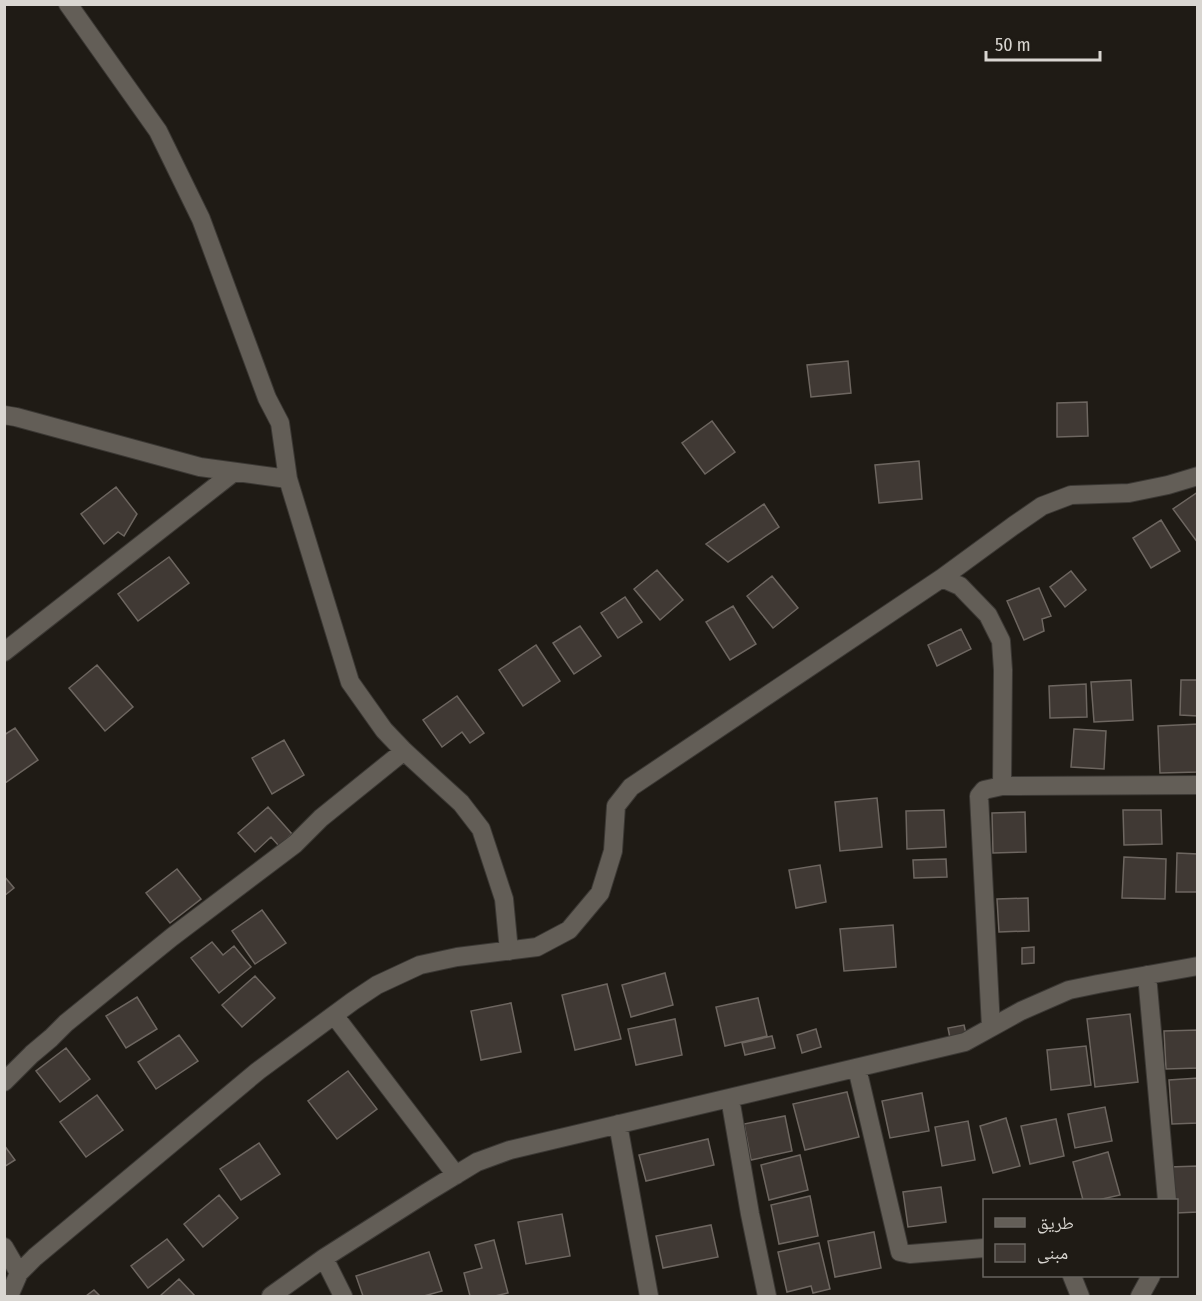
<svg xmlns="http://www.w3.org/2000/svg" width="1202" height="1301" font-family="'Fira Sans Condensed','Noto Naskh Arabic',sans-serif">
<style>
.building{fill:#403934;stroke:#6d6660;stroke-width:1.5}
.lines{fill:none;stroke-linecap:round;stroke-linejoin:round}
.minor-casing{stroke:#3b3834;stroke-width:20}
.minor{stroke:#635e57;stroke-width:18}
</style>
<rect width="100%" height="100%" fill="#1f1b15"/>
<!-- building -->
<path class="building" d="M848,361L851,393L811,397L807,365Z
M1087,402L1088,436L1057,437V403Z
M712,421L735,452L705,474L682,443Z
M919,461L922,499L879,503L875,465Z
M116,487L137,514L124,536L118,532L104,544L81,514Z
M1198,492V543L1173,509Z
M764,504L779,527L728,562L706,544Z
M1161,520L1180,551L1151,568L1133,538Z
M169,557L189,583L138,621L118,594Z
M657,570L683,600L660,620L634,589Z
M1071,571L1086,590L1065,607L1050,587Z
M772,576L798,608L773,628L747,596Z
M1039,588L1051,616L1042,619L1044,631L1024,640L1007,601Z
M625,597L642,622L618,638L601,613Z
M733,606L756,644L730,660L706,622Z
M580,626L601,656L574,674L553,643Z
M961,629L971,649L937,666L928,645Z
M536,645L560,681L523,706L499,670Z
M97,665L133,707L105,731L69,688Z
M1131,680L1133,720L1094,722L1091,682Z
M1181,680H1198V716L1180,715Z
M1086,684L1087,717L1050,718L1049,686Z
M457,696L484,733L470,743L462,732L442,747L423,720Z
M1198,724V772L1160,773L1158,726Z
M15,728L38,760L5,783L4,735Z
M1074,729L1106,731L1104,769L1071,767Z
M284,740L304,775L272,794L252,758Z
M877,798L882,847L840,851L835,802Z
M268,807L292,834L279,846L271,837L255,852L238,833Z
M944,810L946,847L907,849L906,811Z
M1123,810H1161L1162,844L1124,845Z
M1025,812L1026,852L993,853L992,813Z
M1177,853L1198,854V892H1176Z
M1124,857L1166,859L1165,899L1122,898Z
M946,859L947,877L914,878L913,860Z
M820,865L826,902L796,908L789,870Z
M177,869L201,899L170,923L146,893Z
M4,876L14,888L4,896Z
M1028,898L1029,931L999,932L997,899Z
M262,910L286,943L255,964L232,931Z
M893,925L896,967L844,971L840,929Z
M212,942L223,955L234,946L251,967L219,993L191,958Z
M1034,947V963L1022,964V948Z
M665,973L673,1005L631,1017L622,985Z
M255,976L275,998L242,1027L222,1005Z
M607,984L621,1039L575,1050L562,995Z
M137,997L157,1029L126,1048L106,1016Z
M758,998L767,1036L725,1046L716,1007Z
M511,1003L521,1052L481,1060L471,1011Z
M1130,1014L1138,1082L1095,1087L1087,1019Z
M675,1019L682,1055L636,1065L628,1029Z
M964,1025L966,1034L950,1038L948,1028Z
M816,1029L821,1047L802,1053L797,1035Z
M1198,1030V1068L1166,1069L1164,1031Z
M179,1035L198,1061L156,1089L138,1062Z
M772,1036L775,1048L745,1055L742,1043Z
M1086,1046L1091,1085L1051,1090L1047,1050Z
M66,1048L90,1079L60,1102L36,1071Z
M348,1071L377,1109L337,1139L308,1101Z
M1198,1078V1123L1172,1124L1169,1080Z
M847,1092L859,1137L805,1150L793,1104Z
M922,1093L929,1131L890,1138L882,1101Z
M97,1095L123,1130L86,1157L60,1122Z
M1105,1107L1112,1141L1075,1148L1068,1114Z
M785,1116L792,1151L751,1160L744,1124Z
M1006,1118L1020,1166L993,1173L980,1126Z
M1056,1119L1064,1156L1030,1164L1021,1126Z
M968,1121L975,1160L942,1166L935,1127Z
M708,1139L714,1165L646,1181L639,1155Z
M259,1143L280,1174L241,1200L220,1169Z
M4,1145L15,1160L4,1167Z
M1108,1152L1120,1195L1098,1200H1083L1073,1162Z
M800,1155L808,1190L769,1200L761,1165Z
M1198,1166V1212L1176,1213V1200H1171L1169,1167Z
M941,1187L946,1222L908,1227L903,1192Z
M219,1195L238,1218L203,1247L184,1224Z
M810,1196L818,1236L779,1244L771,1205Z
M562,1214L570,1256L526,1264L518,1222Z
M711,1225L718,1257L663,1268L656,1236Z
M874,1232L881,1268L835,1277L828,1241Z
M167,1239L184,1260L148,1288L131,1266Z
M494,1240L508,1293L495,1296H470L464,1273L482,1268L475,1245Z
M819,1243L830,1289L813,1293L811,1286L787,1292L778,1252Z
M429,1252L442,1291L424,1296H363L356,1276Z
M179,1279L195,1296H160Z
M94,1290L100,1296H86Z"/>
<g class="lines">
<defs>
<path id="minor" d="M68,4L158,131L201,219L267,398L280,423L288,479L350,682L384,730L404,751L461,803L481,829L504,899L509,951
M4,415L16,417L200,467L288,479
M942,578L1013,526L1042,506L1071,495L1129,493L1168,485L1198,476
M4,652L234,472
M1147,975L1167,1200
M334,1015L456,1175
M991,1027L979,796L984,790L1002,786L1198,785
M857,1068L900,1252L910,1254L984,1248
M4,1082L32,1054L51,1038L66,1023L172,937L295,844L321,818L404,751
M730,1098L750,1214L767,1296
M618,1124L649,1296
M4,1247L19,1273
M324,1258L343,1296
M1072,1276L1080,1296
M9,1296L19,1273L35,1257L258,1071L353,1001L377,985L420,965L457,957L537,947L569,930L600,893L613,851L616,806L631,787L942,578L960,586L988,615L1001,641L1003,670L1002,786
M271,1296L324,1258L426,1193L477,1162L510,1150L965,1042L1021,1011L1069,990L1098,984L1198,966
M1140,1296L1151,1276"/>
</defs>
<!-- minor casing -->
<use href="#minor" class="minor-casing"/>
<!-- minor -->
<use href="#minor" class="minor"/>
</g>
<!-- border -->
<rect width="1202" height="1301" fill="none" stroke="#d9d6d1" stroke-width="12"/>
<!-- legend -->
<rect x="983" y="1199" width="195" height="78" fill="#1f1b15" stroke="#696660" stroke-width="1.5"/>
<rect x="995" y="1218" width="30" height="9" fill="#635e57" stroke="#696660" stroke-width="1.5"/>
<text x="1037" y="1229" font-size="18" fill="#d9d6d1">طريق</text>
<rect x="995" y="1244" width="30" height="18" fill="#403934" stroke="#696660" stroke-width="1.5"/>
<text x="1037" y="1259" font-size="18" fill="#d9d6d1">مبنى</text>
<!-- scale -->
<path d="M986 51v9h114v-9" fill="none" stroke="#d9d6d1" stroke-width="3"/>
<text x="995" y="51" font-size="18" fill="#d9d6d1" stroke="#1f1b15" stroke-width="4.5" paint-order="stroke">50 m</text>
</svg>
